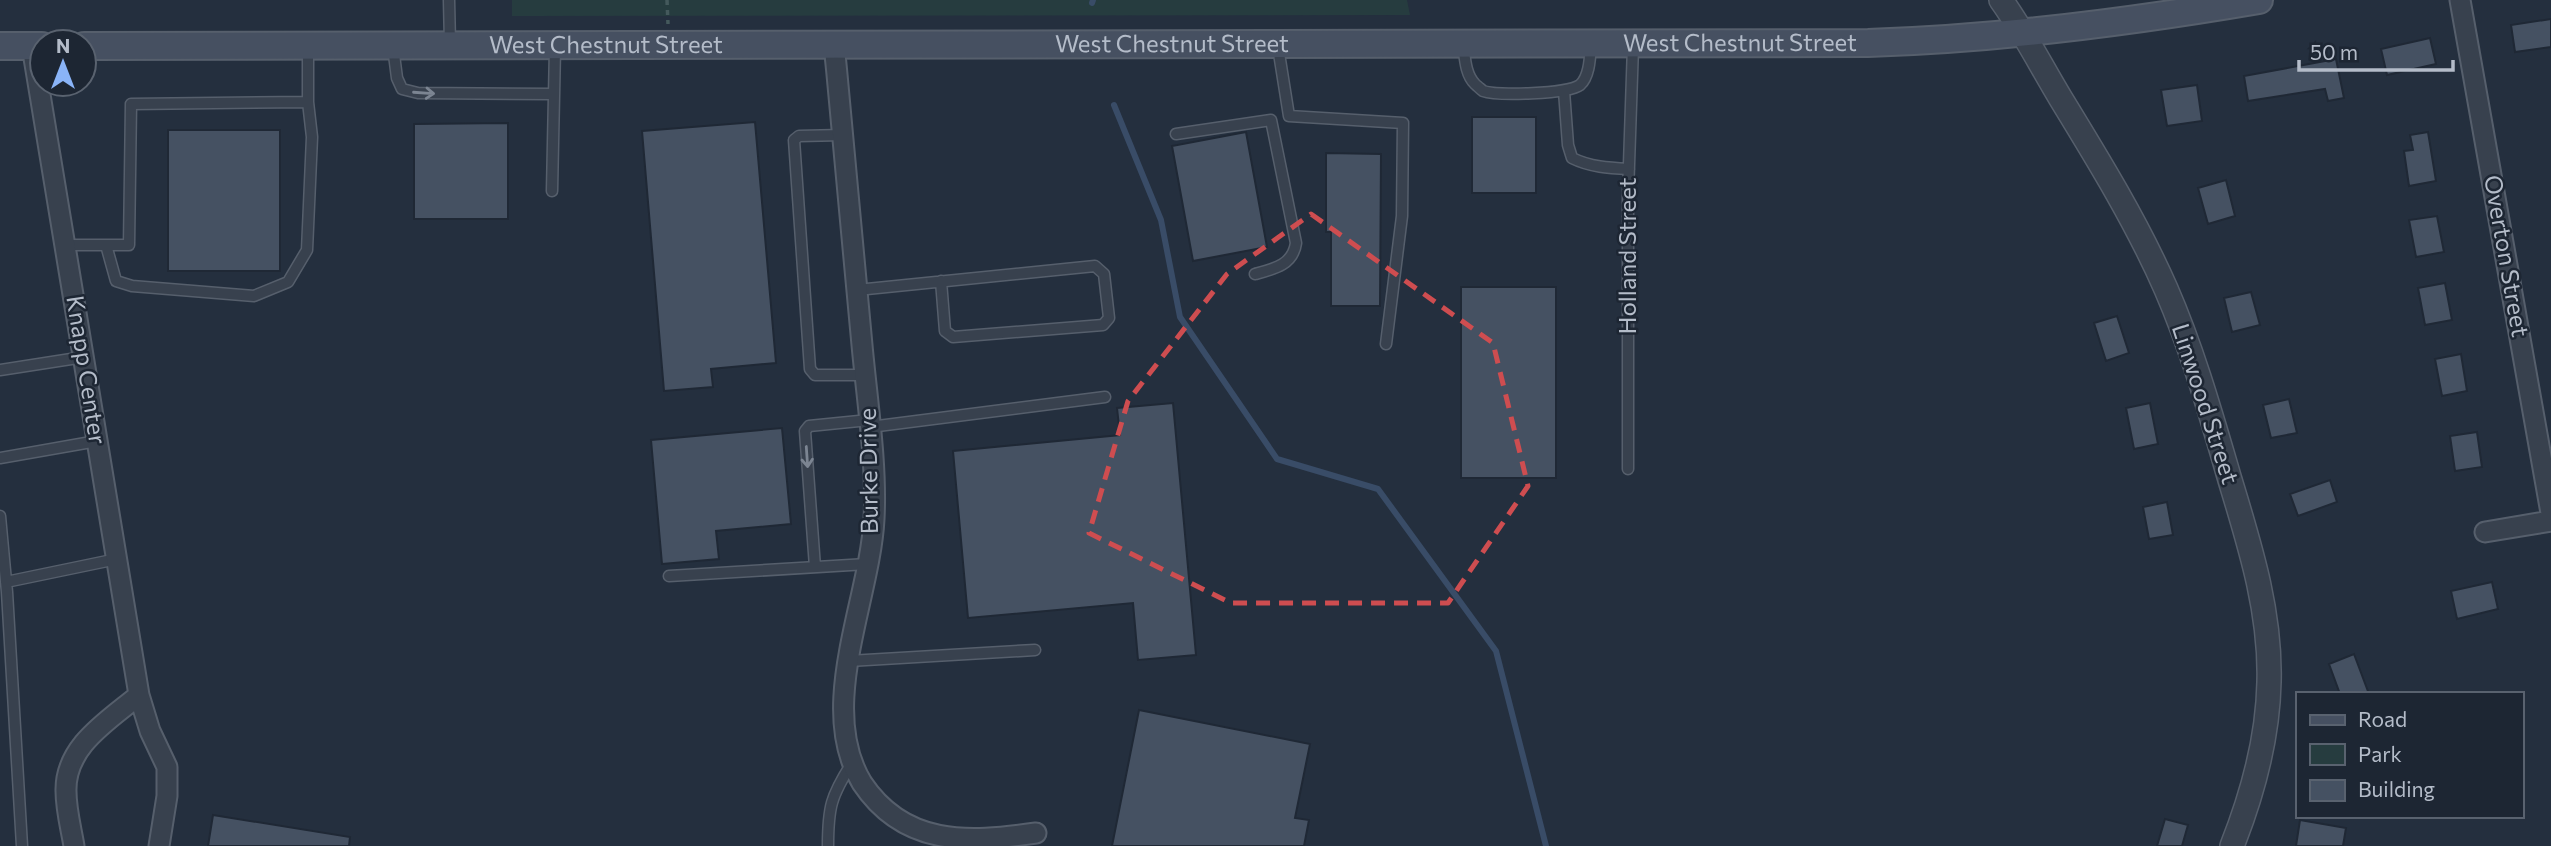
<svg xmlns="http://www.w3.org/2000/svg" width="2551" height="846" font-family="Commissioner,sans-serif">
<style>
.green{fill:#263c3f}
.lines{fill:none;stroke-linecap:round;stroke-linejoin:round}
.stream{stroke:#394c67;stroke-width:6}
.building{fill:#455162;stroke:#1f2835;stroke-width:2}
.service-casing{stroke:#565f6c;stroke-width:13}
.minor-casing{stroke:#565f6c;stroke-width:23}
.tertiary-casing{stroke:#565f6c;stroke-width:26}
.secondary-casing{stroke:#565f6c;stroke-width:30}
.path{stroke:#44595c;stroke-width:3.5;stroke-dasharray:5 5;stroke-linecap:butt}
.service{stroke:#38414e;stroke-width:10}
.minor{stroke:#38414e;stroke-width:19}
.tertiary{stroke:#38414e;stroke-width:23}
.secondary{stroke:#465061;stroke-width:26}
.oneway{stroke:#7c8592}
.marked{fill:none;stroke:#ce4d50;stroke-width:5;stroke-dasharray:14 9;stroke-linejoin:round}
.labels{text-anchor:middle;stroke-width:5;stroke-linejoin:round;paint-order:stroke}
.street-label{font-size:24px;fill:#b4bcc9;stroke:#1d2633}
</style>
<rect width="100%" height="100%" fill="#242f3e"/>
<!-- green -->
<path class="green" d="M512,0H1407L1410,15L512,16Z"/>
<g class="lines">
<!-- stream -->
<path class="stream" d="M1092,3L1093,0
M1114,105L1161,220L1180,317L1277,459L1378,489L1496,651L1546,846"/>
</g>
<!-- building -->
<path class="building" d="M2551,19V47L2515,52L2511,25Z
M2430,38L2436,64L2387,75L2381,49Z
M2336,59L2344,98L2328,101L2325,89L2248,101L2244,76Z
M2197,85L2202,121L2167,126L2161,90Z
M1472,117H1536V193H1472Z
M755,122L776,363L711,369L713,387L664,391L642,131Z
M508,123V219H414V124Z
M168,130H280V271H168Z
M1246,132L1267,247L1193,261L1172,146Z
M2428,132L2436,181L2409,186L2404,151L2413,150L2410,135Z
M1326,153L1381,154L1380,306H1331V232H1326Z
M2226,180L2235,216L2208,224L2198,188Z
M2437,216L2444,252L2416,257L2409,220Z
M2445,283L2452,320L2425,325L2418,288Z
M1461,287H1556V478H1461Z
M2251,292L2260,325L2232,332L2224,298Z
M2117,316L2129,353L2106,361L2094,323Z
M2461,354L2467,391L2442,396L2435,359Z
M2289,399L2297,433L2271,438L2263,405Z
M1173,403L1196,655L1138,660L1133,603L968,618L953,451L1120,435L1117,408Z
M2150,403L2158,444L2134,449L2126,408Z
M782,428L791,524L716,531L719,559L662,564L651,440Z
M2477,432L2482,467L2455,471L2450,436Z
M2330,480L2337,502L2298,516L2290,494Z
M2167,502L2173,535L2149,539L2143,507Z
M2492,582L2498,609L2457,619L2451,591Z
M2354,654L2369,694H2340L2329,664Z
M1139,710L1310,744L1295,818L1309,820L1304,846H1112Z
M213,815L350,837L349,846H208Z
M2165,819L2188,825L2182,846H2157Z
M2300,820L2346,828L2343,846H2296Z"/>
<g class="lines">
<defs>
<path id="service" d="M449,0L450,44
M1463,44C1465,57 1465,74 1475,84C1477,86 1482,90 1483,91C1497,96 1568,94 1580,85C1590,76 1590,56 1591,44
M393,47L397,78L402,89L418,93L554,94
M1278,47L1289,116L1403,123L1402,216L1386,344
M1564,91L1568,145L1572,158C1590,167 1609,168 1629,169
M1176,134L1271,120L1296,243C1293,265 1274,269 1255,274
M843,135L799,136L794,140L810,369L815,375H865
M552,191L555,48
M65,245H129L131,104L308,102V45
M106,245L116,281L132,286L254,296L288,282L307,250L312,137L308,102
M857,290L1095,266L1104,274L1109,318L1103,325L953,337L945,331L941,281
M0,370L84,357
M870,427L1105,397
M0,458L97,441
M1628,469V194L1633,46
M0,516L7,592L22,846
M815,567L805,431L809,426L869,420
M669,576L867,564
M6,582L117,559
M849,661L1035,650
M828,846C828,807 831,796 852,763"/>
<path id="minor" d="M2460,0L2551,513
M834,44C844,144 853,244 862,345C867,400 877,464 874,519C870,600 816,707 862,783C904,846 967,843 1036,833
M32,46L139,695L150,731L167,767V796L159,846
M2485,532L2551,521
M74,846C71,828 66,810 66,791C65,746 108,721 139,695"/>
<path id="tertiary" d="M2001,0C2024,32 2041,66 2061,99C2099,161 2137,223 2166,289C2193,351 2211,415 2230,480C2250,546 2271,612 2269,682C2268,738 2253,793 2232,846"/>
<g id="secondary">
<path d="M0,46H42"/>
<path id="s1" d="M84,46L1868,43C2000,39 2130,22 2259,0"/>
</g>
</defs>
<!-- service casing -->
<use href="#service" class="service-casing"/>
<!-- minor casing -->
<use href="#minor" class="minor-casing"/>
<!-- tertiary casing -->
<use href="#tertiary" class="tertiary-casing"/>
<!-- secondary casing -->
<use href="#secondary" class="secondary-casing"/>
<!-- path -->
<path class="path" d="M667,0L668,24"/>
<!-- service -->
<use href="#service" class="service"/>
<!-- minor -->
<use href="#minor" class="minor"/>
<!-- tertiary -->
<use href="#tertiary" class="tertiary"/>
<!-- secondary -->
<use href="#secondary" class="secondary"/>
</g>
<!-- one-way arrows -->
<defs><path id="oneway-shaft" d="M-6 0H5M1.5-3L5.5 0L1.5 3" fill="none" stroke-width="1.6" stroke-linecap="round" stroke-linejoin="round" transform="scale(1.75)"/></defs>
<g class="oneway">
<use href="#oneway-shaft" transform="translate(424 93) rotate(4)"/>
<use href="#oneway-shaft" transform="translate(807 457) rotate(86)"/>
</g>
<!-- marked area -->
<path class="marked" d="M1311,214L1493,343L1528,486L1448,603H1231L1089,533L1128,401L1227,274Z"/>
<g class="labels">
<!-- street labels -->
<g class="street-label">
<text dy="8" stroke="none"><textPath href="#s1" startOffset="1088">West Chestnut Street</textPath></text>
<text dy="8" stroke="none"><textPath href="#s1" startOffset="1656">West Chestnut Street</textPath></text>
<text dy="8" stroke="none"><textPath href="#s1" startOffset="522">West Chestnut Street</textPath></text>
<text transform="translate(1628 256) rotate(-90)" y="8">Holland Street</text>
<text transform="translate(2506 256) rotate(80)" y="8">Overton Street</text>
<text transform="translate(86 370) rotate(81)" y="8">Knapp Center</text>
<text transform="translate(2205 404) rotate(72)" y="8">Linwood Street</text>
<text transform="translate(869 471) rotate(-91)" y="8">Burke Drive</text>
</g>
</g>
<!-- legend -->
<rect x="2296" y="692" width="228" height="126" fill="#1d2633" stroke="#59626f" stroke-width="2"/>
<rect x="2310" y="715" width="35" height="10" fill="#465061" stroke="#59626f" stroke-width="2"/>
<text x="2358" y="727" font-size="21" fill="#b4bcc9">Road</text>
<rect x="2310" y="744" width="35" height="21" fill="#263c3f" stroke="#59626f" stroke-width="2"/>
<text x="2358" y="762" font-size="21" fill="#b4bcc9">Park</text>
<rect x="2310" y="780" width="35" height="21" fill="#455162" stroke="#59626f" stroke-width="2"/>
<text x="2358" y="797" font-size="21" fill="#b4bcc9">Building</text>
<!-- north arrow -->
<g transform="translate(63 63)"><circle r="33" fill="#1d2633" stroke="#59626f" stroke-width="2"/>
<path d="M0-5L12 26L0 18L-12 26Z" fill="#8ab4f8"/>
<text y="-10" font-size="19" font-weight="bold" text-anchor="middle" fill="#b4bcc9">N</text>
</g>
<!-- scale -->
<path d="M2299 60v10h154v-10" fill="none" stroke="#b4bcc9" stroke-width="3.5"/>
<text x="2310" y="60" font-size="21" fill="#b4bcc9" stroke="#1d2633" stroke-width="5" paint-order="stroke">50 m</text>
</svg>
